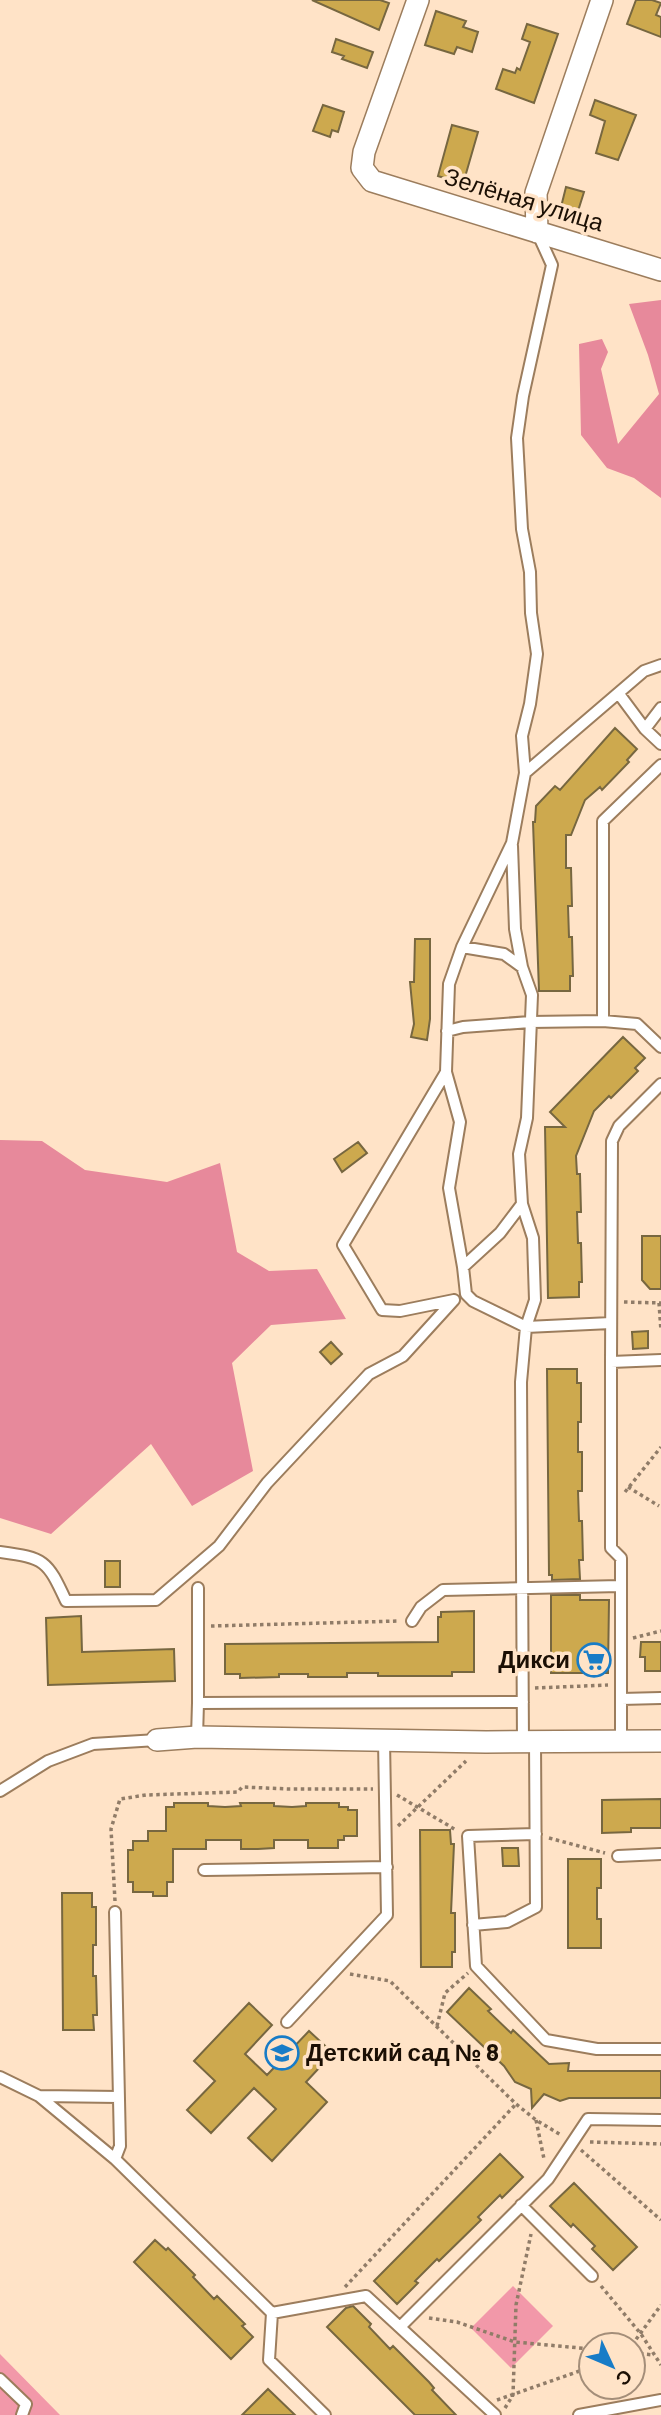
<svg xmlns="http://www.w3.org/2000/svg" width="661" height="2415" font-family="Barlow,sans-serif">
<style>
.green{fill:#f298a9}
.forest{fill:#e7899b}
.building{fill:#cda94e;stroke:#776740;stroke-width:2}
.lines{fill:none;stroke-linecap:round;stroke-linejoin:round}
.lane-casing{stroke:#9c7d5d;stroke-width:14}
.street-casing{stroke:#9c7d5d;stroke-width:24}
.path{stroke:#907c68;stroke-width:3.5;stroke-dasharray:3.5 3.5;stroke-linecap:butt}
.lane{stroke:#fff;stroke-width:10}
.street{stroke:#fff;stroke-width:21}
.labels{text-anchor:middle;stroke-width:7;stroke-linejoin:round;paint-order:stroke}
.street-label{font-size:24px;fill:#1b0f04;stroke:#ffe3c7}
.poi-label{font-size:24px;font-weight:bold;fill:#1b0f04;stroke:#ffe3c7;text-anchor:end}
</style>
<rect width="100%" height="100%" fill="#ffe3c7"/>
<!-- green -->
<path class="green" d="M513,2286L553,2326L511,2368L471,2328Z
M0,2354L60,2415H0Z"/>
<!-- forest -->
<path class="forest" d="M661,300V498L634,478L607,468L581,435L579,344L602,339L608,352L601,369L618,444L659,394L648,355L629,304Z
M0,1140L42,1141L85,1170L167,1182L220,1163L237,1252L269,1271L317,1269L346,1319L271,1325L232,1363L253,1471L192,1506L151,1444L51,1534L0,1518Z"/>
<!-- building -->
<path class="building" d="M312,0H380L389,3L379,30Z
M636,0H652L661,3L656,15L661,17V37L627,24Z
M436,11L466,21L463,27L478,32L472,52L457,47L454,54L425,45Z
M527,24L558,34L534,103L496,89L503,69L515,73L517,68L520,70L530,42L522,39Z
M336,39L373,52L367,68L342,59L344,56L332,52Z
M595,100L636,115L618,160L596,153L605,121L590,115Z
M323,105L344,112L338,132L332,130L330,137L313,131Z
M452,125L478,132L463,184L438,176Z
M566,187L584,192L578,211L561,207Z
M615,728L637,749L627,760L629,762L602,790L600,787L585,800L571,835H566V868H571L572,906H568L569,937H572L573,976H570V991H539L533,822H535L536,806L555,786L560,790Z
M415,939H430V1019L427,1040L411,1037L414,1024L410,982H414Z
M623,1037L645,1058L635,1068L638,1071L611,1098L609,1096L594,1111L576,1156L577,1174H580L581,1212H577L578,1243H581L582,1282H579V1297L548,1298L545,1127H565L550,1112Z
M358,1142L367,1153L342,1172L334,1159Z
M642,1236H661V1289H650L642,1280Z
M648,1331V1348L633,1349L632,1332Z
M331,1342L342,1354L331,1364L320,1352Z
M547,1369H577V1383H581V1422H578V1452H582V1491H578L579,1521H582L583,1560H579L580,1579L552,1580V1575H549Z
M105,1561H120V1587H105Z
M551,1595H580V1600H609L608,1673H551Z
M474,1611V1672H452V1676H378V1673H347V1677H308V1674H279V1677L240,1678V1674H225V1644L438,1642V1617H441V1612Z
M81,1616L82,1652L174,1649L175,1681L48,1685L46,1618Z
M641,1642H661V1671H645V1657H640Z
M661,1799V1828H631V1832L602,1833V1800Z
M174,1803H208V1806L225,1807L241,1806L240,1803H274V1806L292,1807L306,1806V1803H339V1807H348V1810H357V1836H344V1840H338V1848H308V1840H274V1848L258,1849H241V1840H206V1849H173V1882H167V1896H153V1892H133V1882H128V1850H133V1841H148V1831H166V1807H174Z
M420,1830H450L451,1844H454L451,1913H455V1952H452V1967H421Z
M502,1848H518L519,1866H503Z
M568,1859H601V1888H597V1919H601V1948H568Z
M62,1893H92V1907H96V1945H93V1976H96L97,2015H93L94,2030H63Z
M469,1988L491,2009L488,2011L511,2033L513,2030L549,2064L569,2063L568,2071H661V2098H569L560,2101L544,2094L532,2108L531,2089L515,2082L504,2066L447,2012Z
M249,2003L272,2025L245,2054L267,2075L309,2031L333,2053L306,2082L327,2102L272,2161L248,2138L276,2109L254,2088L211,2133L187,2110L215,2081L194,2061Z
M500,2154L523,2177L502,2198L500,2195L478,2217L481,2220L439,2261L437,2259L415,2281L418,2283L397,2304L374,2281Z
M574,2183L637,2247L613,2270L592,2249L595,2246L573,2224L571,2227L550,2206Z
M155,2240L166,2250L168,2248L195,2275L193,2277L214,2299L217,2296L245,2324L242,2326L253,2337L231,2359L134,2262Z
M353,2306L371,2324L369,2327L390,2349L393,2346L429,2382L434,2388L432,2390L456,2415H415L327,2327L346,2308Z
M268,2389L295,2415H242Z"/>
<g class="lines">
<defs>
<path id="lane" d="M537,232L552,265L523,396L517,438L522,529L530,572L531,613L537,654L530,704L522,736L525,773L512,843L462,947L449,984L446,1072L460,1122L449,1188L463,1267L466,1294L473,1301L526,1327L611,1323
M619,694L645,729L661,744
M645,729L661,708
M525,773L644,671L661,665
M512,846L515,929L522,967L532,995L527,1118L519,1154L522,1204L533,1238L535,1300L526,1327L521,1382L523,1742
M462,947L504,954L522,967
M603,1021V821L661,765
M447,1031L463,1027L530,1022L603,1021L637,1024L661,1047
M446,1072L343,1245L382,1310L400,1311L454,1300
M463,1267L500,1233L522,1204
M611,1362L612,1141L619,1126L661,1084
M0,1552C45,1558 47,1560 66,1601L156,1600L219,1546L267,1483L369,1374L403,1356L454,1300
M412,1621L421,1607L443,1590L620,1586
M621,1699L661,1698
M198,1703V1588
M197,1737L198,1703L523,1702
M621,1741V1558L611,1548V1362L661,1360
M0,1791L48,1761L93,1744L157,1740
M536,1834L468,1836L476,1966L546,2040L597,2049H661
M618,1856L661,1854
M204,1870L387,1867
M473,1925L507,1922L536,1907L535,1741
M287,2022L387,1915L384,1740
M0,2077L39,2096L115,2159L272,2313L269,2360L325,2415
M39,2096L119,2097
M115,2159L120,2146L115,1912
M521,2205L592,2276
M272,2313L366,2296L495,2415
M400,2327L548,2179L588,2119L661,2120
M0,2379L26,2404L22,2415
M579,2415L661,2400"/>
<path id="street" d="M418,0L364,152L362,168L372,181L661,270
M537,232L536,193L602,0
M157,1740L197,1737L486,1742L661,1741"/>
</defs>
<!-- lane casing -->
<use href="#lane" class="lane-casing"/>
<!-- street casing -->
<use href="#street" class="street-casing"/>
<!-- path -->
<path class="path" d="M624,1302L661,1303
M659,1303L661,1331
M628,1487L659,1506
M625,1492L661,1447
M211,1626L399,1621
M633,1638L661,1631
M535,1688L608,1685
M397,1795L456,1830
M398,1826L466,1761
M549,1838L605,1853
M115,1901L111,1829L120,1799L146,1795L238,1792L242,1787L289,1789H373
M350,1974L390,1981L516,2104L536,2120L561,2135
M437,2026L445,1993L468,1973
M536,2120L544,2159
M590,2142L661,2144
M581,2150L661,2220
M601,2286L641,2334L661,2365
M345,2287L516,2104
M429,2318L457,2322L515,2342L591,2349
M632,2345L661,2305
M633,2353L654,2355
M497,2400L591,2367
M505,2408L513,2395L516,2305L531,2234"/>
<!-- lane -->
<use href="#lane" class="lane"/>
<!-- street -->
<use href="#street" class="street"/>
</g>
<!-- icons -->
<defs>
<symbol id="supermarket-ring" viewBox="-11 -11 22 22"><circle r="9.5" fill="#ffe3c7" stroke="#187cc7" stroke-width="1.5"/><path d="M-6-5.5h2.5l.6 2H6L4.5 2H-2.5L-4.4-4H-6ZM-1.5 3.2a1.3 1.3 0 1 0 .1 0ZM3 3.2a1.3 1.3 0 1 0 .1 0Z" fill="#187cc7"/></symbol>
<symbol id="school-ring" viewBox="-11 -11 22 22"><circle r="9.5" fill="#ffe3c7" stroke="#187cc7" stroke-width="1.5"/><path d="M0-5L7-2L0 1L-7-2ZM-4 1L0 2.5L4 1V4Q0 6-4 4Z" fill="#187cc7"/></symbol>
</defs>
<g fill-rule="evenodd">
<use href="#supermarket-ring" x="575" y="1641" width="38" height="38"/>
<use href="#school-ring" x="263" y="2034" width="38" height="38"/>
</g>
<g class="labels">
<!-- street labels -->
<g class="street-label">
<text transform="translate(524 200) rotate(17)" y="8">Зелёная улица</text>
</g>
<!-- poi labels -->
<g class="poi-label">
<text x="570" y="1668">Дикси</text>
<text x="306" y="2061" text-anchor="start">Детский сад № 8</text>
</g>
</g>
<!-- north arrow -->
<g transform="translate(612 2366) rotate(134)"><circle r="33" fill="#ffe3c7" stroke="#a48e79" stroke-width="2"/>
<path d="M0-5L12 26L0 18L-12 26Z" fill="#187cc7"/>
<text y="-10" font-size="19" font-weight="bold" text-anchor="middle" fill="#1b0f04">С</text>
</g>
</svg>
